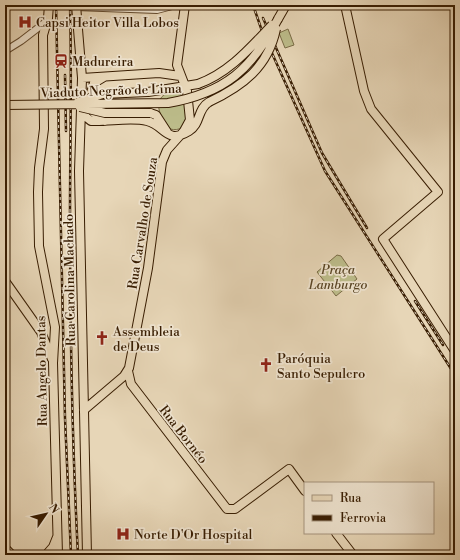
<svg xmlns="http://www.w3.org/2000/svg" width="460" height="560" font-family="'Libre Bodoni',serif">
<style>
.green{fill:#bcbc8a;stroke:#7a6c46}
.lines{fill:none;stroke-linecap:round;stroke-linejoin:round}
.minor-casing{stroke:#644b2f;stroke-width:8}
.major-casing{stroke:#381d02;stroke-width:10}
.minor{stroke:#efe4d0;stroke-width:6}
.major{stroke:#e7d6b7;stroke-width:8}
.rail-casing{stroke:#381d02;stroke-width:2.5}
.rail{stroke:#efe4d0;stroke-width:1;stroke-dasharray:3;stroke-linecap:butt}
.major-bridge-casing{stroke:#381d02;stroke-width:10;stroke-linecap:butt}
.major-bridge{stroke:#e7d6b7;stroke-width:8}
.labels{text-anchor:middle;stroke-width:3.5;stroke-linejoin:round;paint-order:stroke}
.poi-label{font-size:13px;fill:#381d02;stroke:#efe4d0;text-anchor:start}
.street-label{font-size:13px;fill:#381d02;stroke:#efe4d0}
.park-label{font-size:13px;font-style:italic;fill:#594524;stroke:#efe4d0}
</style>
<rect width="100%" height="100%" fill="#e7d6b7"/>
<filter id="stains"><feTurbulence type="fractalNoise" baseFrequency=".005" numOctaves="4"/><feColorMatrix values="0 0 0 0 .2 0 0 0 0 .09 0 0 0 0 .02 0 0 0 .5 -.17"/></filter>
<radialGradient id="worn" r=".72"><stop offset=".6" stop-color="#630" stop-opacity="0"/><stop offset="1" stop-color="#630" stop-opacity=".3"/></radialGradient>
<!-- green -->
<path class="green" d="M288,29L294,45L285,48L279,33Z
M175,91L183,96C186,108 191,134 170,129C158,115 150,95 175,91Z
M337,255L341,256L357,279L336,296L317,272Z"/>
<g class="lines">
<defs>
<path id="minor" d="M76,7L157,10L176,5
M5,51L21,41L47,21"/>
<path id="major" d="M49,5L48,18L43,35L44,129L39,168L38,192L39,246L55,327L53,363L58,555
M76,5L82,78L79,171L87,555
M345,5L364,91L371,109L438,192L383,239L455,351
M278,19L286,5
M104,77L94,83L91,93L94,113L105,121
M82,78L159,73L180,76
M148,92L198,84
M81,108L86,117L91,121C109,122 130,117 147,121C165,125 166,145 189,131C201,124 197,109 209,102
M150,113L156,115L167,132
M5,281L41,332L52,359
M128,371L131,384L227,509H235L289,469L305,491
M84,410L124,376L129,368L148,268L162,162L167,150L184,131L190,120L187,91L177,65L185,5
M336,533L353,555
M5,548L12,555
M46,555L53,547L57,537"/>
</defs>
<!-- minor casing -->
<use href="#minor" class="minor-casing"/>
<!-- major casing -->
<use href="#major" class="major-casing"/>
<!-- minor -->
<use href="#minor" class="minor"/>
<!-- major -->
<use href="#major" class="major"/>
<defs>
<path id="rail" d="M56,5L65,418L71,555
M70,5C72,75 70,144 70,214C70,327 72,441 78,555
M253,5L262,31L325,171L455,375
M263,18L322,153L367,228
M65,75L66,131
M415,301L443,345"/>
</defs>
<!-- rail casing -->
<use href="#rail" class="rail-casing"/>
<!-- rail -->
<use href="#rail" class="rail"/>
<defs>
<path id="major-bridge" d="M198,84C229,73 250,48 272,25
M78,102L103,94L148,92
M209,102C243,86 268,67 276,29
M5,105L168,103C225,93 252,69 278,19
M80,107L105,113H150"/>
</defs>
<!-- major-bridge casing -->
<use href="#major-bridge" class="major-bridge-casing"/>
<!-- major-bridge -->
<use href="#major-bridge" class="major-bridge"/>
</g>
<!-- icons -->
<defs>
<symbol id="hospital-bare" viewBox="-9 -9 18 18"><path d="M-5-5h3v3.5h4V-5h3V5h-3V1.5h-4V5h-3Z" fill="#8f2418" stroke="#efe4d0" stroke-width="2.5" paint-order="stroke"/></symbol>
<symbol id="station-bare" viewBox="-9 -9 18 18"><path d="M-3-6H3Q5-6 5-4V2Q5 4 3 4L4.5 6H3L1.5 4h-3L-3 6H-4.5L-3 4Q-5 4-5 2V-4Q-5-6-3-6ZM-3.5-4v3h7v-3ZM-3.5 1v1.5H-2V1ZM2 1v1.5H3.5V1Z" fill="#8f2418" stroke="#efe4d0" stroke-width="2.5" paint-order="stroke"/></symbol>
<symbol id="church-bare" viewBox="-9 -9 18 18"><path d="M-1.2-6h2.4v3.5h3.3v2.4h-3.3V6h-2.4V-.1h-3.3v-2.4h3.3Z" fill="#8f2418" stroke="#efe4d0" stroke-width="2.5" paint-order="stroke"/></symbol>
</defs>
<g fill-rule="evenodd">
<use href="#hospital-bare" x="15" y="12" width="20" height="20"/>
<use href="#station-bare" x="51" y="51" width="20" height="20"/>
<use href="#church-bare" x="92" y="328" width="20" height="20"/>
<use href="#church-bare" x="256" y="355" width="20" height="20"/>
<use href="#hospital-bare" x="113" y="524" width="20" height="20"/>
</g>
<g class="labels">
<!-- poi labels -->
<g class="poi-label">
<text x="36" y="27">Capsi Heitor Villa Lobos</text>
<text x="72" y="66">Madureira</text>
<text x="113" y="336">Assembleia<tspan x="113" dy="15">de Deus</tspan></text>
<text x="277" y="363">Paróquia<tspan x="277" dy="15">Santo Sepulcro</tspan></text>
<text x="134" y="539">Norte D'Or Hospital</text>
</g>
<!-- street labels -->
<g class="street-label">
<text transform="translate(111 90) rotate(-2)" y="5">Viaduto Negrão de Lima</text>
<text transform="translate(142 223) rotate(-81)" y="5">Rua Carvalho de Souza</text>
<text transform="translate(69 280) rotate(-91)" y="5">Rua Carolina Machado</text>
<text transform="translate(41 371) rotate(-91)" y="5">Rua Angelo Dantas</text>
<text transform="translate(184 434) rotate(52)" y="5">Rua Bornéo</text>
</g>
<!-- park labels -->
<g class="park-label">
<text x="338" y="274">Praça<tspan x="338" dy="15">Lamburgo</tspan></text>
</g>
</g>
<!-- margin -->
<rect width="460" height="560" fill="none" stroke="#e7d6b7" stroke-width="20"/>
<rect x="6" y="6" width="448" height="548" fill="none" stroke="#381d02" stroke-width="2"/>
<rect x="10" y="10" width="440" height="540" fill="none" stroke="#381d02"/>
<!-- legend -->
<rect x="304" y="482" width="130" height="52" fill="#efe4d0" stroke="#a6947e"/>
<rect x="312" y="495" width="20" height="6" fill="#e7d6b7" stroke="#a6947e"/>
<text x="340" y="502" font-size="12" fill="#381d02">Rua</text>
<rect x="312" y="515" width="20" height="6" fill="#381d02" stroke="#a6947e"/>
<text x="340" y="522" font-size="12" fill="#381d02">Ferrovia</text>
<!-- north arrow -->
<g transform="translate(46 514) rotate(56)" stroke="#efe4d0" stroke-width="3" paint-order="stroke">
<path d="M0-3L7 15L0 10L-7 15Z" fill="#381d02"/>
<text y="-6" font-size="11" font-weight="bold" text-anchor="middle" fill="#381d02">N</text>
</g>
<rect width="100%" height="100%" filter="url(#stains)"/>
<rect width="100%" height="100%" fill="url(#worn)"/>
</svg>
